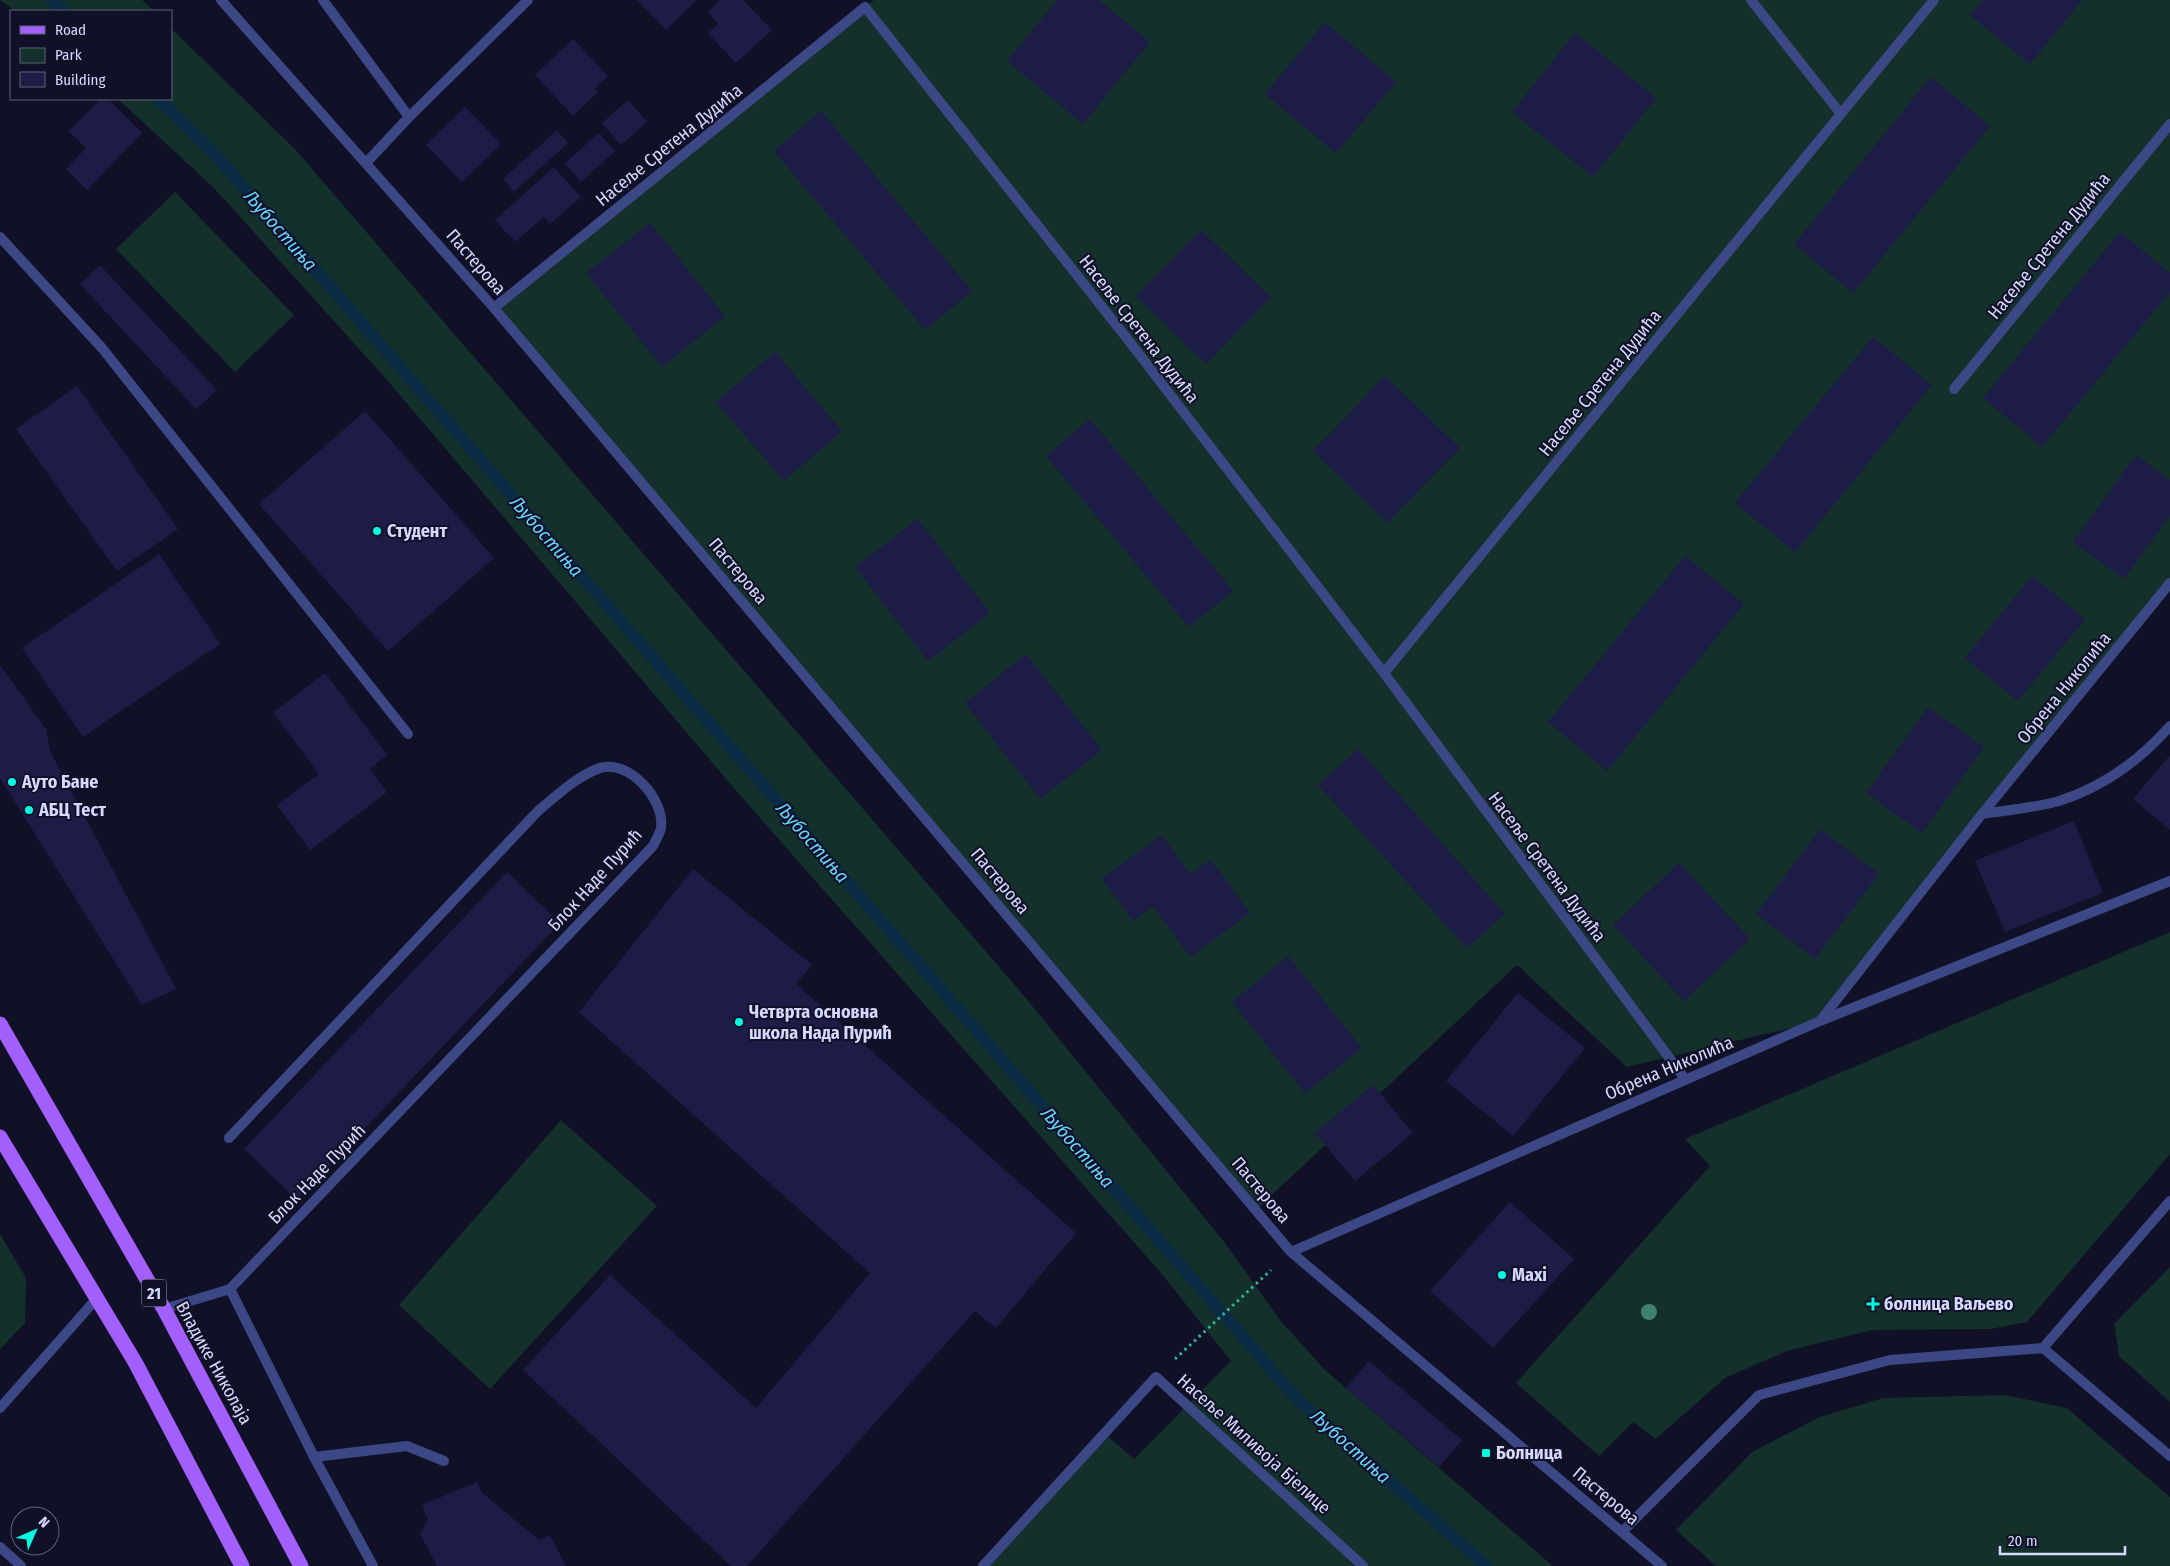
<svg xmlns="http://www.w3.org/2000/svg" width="2170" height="1566" font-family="'Fira Sans Condensed',sans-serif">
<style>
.green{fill:#13302a}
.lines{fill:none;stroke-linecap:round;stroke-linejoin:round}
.stream{stroke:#0b2b44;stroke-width:12}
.building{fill:#1c1c47}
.path{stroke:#32b694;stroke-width:3;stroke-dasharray:2.5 4;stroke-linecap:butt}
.lane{stroke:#3c4785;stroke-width:10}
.street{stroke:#3c4785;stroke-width:10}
.primary{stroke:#a25ffc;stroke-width:15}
.tree{fill:#3e816d}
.poi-dot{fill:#06fae2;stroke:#101027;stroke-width:2}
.labels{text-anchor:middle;stroke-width:4;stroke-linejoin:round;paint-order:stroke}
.shield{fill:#101027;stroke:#9b9dbe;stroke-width:1}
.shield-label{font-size:16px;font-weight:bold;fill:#d6d9fe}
.street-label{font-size:18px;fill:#d6d9fe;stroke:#101027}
.poi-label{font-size:18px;font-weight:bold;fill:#d6d9fe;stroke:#101027;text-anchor:start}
.water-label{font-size:19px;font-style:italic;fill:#66d4fc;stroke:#101027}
</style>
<rect width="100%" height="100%" fill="#101027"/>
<!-- green -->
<path class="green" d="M0,0H142L154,11H15Z
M874,0H2170V583L1820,1021L1627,1067L1517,965L1256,1210L494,308Z
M171,28L294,148L1025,997L1225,1243L1280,1320L1324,1369L1553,1566H983L1104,1433L1134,1459L1231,1361L1161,1273L738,793L387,380L214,188L118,99H171Z
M175,192L294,315L235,372L116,249Z
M2170,932V1154L2027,1322L1990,1329L1872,1330L1787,1351L1725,1378L1656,1439L1633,1422L1599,1456L1516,1383L1710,1166L1685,1139Z
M561,1120L657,1206L490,1389L399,1305Z
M0,1234L26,1278L25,1323L0,1349Z
M2170,1267V1402L2119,1356L2114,1324Z
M2005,1395L2067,1408L2170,1497V1566H1716L1676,1530L1752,1452L1820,1417L1883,1398Z"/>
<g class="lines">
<!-- stream -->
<path class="stream" d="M52,0L64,11
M158,99L213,152L1296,1398L1486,1566"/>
</g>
<!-- building -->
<path class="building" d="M637,0H697L666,30Z
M720,0H743L772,30L736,63L708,33L718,24L708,12Z
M1057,0H1099L1150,42L1083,124L1007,61Z
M1983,0H2082L2030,64L1970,15Z
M1325,22L1396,82L1336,153L1265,94Z
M1575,33L1656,98L1593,177L1512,112Z
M573,39L608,76L595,88L598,92L573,116L535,75Z
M1931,77L1990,126L1853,293L1794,244Z
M101,99H108L142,133L87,190L66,169L86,148L69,131Z
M628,100L647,122L621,145L602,123Z
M465,107L501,144L462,182L426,145Z
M821,111L972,291L925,330L774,151Z
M557,130L568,143L514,192L503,179Z
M599,133L615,151L581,182L565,163Z
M554,167L581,197L550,224L544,217L515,242L495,220Z
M650,223L725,316L662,367L586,273Z
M1201,230L1271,297L1206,364L1136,296Z
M2120,232L2170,273V292L2042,447L1983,398Z
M100,265L217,390L196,409L80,284Z
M1873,337L1932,385L1795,552L1735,503Z
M775,352L842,431L784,481L716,402Z
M1385,376L1460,448L1387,523L1313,451Z
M77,386L178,529L117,571L16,429Z
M365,411L494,558L388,651L259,504Z
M1090,419L1233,591L1189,627L1046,456Z
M2136,455L2170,480V515L2124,579L2073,542Z
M918,519L990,613L928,661L855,567Z
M159,554L220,644L83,737L22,648Z
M1685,556L1744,604L1607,771L1548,722Z
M2032,576L2085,619L2018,701L1965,658Z
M1026,654L1102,750L1040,799L965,703Z
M0,665L46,729L50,751L176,989L142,1005L0,778Z
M325,673L387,755L370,769L387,792L310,850L277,805L319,774L273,713Z
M1928,707L1984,747L1922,833L1866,793Z
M1358,749L1505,914L1467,948L1318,785Z
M2170,755V830L2133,799Z
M2074,821L2103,893L2005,932L1975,861Z
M1820,829L1879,874L1815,959L1756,914Z
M1162,835L1190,874L1211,860L1250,913L1190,957L1153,906L1133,921L1102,878Z
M1679,863L1750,939L1684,1001L1613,925Z
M693,869L812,965L796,984L1076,1233L996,1328L975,1311L747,1566H731L523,1370L610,1275L756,1408L870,1273L579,1012Z
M507,872L560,923L297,1200L244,1149Z
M1288,956L1362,1048L1305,1093L1232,1002Z
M1518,993L1585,1048L1513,1136L1446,1081Z
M1373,1085L1413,1133L1355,1181L1315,1133Z
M1510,1202L1574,1259L1493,1348L1430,1291Z
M1369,1361L1462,1440L1439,1467L1346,1388Z
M477,1482L481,1492L539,1540L550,1535L566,1566H437L420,1534L428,1519L422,1505Z"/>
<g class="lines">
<!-- path -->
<path class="path" d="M1175,1359L1271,1270"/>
<!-- lane -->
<path class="lane" d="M323,0L409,117
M0,237L102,348L408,734
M1820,1021L2170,881
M229,1138L538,811C556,796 575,778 597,769C628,757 665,799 661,828C660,834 655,841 653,846L230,1289
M2043,1348L2170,1456
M314,1457L407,1446L444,1461
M1623,1531L1759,1395L1890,1360L2043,1348L2170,1201
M0,1547L21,1566
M983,1566L1156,1377L1363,1566"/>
<!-- street -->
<path class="street" d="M221,0L494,308L1291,1252L1662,1566
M1751,0L1841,114
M366,163L409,117L528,0
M494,308L865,7L1129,341L1384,673L1685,1079
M1954,389L2170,124
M1384,673L1934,0
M1982,814C2007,810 2035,808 2059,801C2103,787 2140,760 2170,726
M1291,1252L1820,1021L1982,814L2170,583
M164,1309L230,1289L314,1457L373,1566
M0,1408L98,1297"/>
<!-- primary -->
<path class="primary" d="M0,1024L164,1309L301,1566
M0,1137L135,1362L242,1566"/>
</g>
<!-- trees -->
<circle class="tree" cx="1649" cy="1312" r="8"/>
<!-- markers -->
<g class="poi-dot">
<circle cx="377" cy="531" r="5"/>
<circle cx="12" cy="782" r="5"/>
<circle cx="29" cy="810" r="5"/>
<circle cx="739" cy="1022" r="5"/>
<circle cx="1502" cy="1275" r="5"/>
<path d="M1870.5 1296.5h5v5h5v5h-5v5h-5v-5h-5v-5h5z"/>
<rect x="1481" y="1448" width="10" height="10" rx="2.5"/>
</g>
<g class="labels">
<!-- shield labels -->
<rect class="shield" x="141.5" y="1279.5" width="25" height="27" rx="4"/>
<g class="shield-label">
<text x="154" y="1299">21</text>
</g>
<!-- street labels -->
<g class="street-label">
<text transform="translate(669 145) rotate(-39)" y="6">Насеље Сретена Дудића</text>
<text transform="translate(2049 246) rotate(-51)" y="6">Насеље Сретена Дудића</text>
<text transform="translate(476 262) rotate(49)" y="6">Пастерова</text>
<text transform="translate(1139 329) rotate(52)" y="6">Насеље Сретена Дудића</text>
<text transform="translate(1600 383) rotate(-51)" y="6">Насеље Сретена Дудића</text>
<text transform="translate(738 571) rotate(50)" y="6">Пастерова</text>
<text transform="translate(2064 688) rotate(-51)" y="6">Обрена Николића</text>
<text transform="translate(1547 867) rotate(53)" y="6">Насеље Сретена Дудића</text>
<text transform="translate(595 880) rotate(-48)" y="6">Блок Наде Пурић</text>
<text transform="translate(1000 881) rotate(50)" y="6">Пастерова</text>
<text transform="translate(1669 1068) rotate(-23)" y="6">Обрена Николића</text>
<text transform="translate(317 1174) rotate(-46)" y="6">Блок Наде Пурић</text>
<text transform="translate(1261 1190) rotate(50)" y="6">Пастерова</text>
<text transform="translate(214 1363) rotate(61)" y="6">Владике Николаја</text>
<text transform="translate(1254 1444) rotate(42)" y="6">Насеље Миливоја Бјелице</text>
<text transform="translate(1606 1496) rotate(40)" y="6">Пастерова</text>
</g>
<!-- poi labels -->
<g class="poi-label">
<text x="387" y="537">Студент</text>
<text x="22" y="788">Ауто Бане</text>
<text x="39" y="816">АБЦ Тест</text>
<text x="749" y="1018">Четврта основна<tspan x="749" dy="21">школа Нада Пурић</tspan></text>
<text x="1512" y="1281">Maxi</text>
<text x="1884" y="1310">болница Ваљево</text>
<text x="1496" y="1459">Болница</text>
</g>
<!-- water labels -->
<g class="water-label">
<text transform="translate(281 230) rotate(49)" y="7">Љубостиња</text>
<text transform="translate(547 536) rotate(49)" y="7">Љубостиња</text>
<text transform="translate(813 842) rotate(49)" y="7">Љубостиња</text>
<text transform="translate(1078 1147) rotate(49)" y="7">Љубостиња</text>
<text transform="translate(1351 1446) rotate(42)" y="7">Љубостиња</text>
</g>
</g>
<!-- legend -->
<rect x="10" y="10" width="162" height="90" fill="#101027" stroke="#5f607d"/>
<rect x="20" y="26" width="25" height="8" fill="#a25ffc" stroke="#5f607d"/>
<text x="55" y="35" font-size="15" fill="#d6d9fe">Road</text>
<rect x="20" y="48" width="25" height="15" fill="#13302a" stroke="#5f607d"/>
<text x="55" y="60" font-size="15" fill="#d6d9fe">Park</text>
<rect x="20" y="72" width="25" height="15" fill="#1c1c47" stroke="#5f607d"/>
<text x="55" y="85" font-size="15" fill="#d6d9fe">Building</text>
<!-- north arrow -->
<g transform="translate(35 1531) rotate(45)"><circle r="24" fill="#101027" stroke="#5f607d"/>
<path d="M0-4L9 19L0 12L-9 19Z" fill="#06fae2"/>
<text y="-8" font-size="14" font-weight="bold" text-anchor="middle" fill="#d6d9fe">N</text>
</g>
<!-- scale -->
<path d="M2000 1546v8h125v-8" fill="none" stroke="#d6d9fe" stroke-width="2.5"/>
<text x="2008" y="1546" font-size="15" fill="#d6d9fe" stroke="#101027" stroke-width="4" paint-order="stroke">20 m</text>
</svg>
